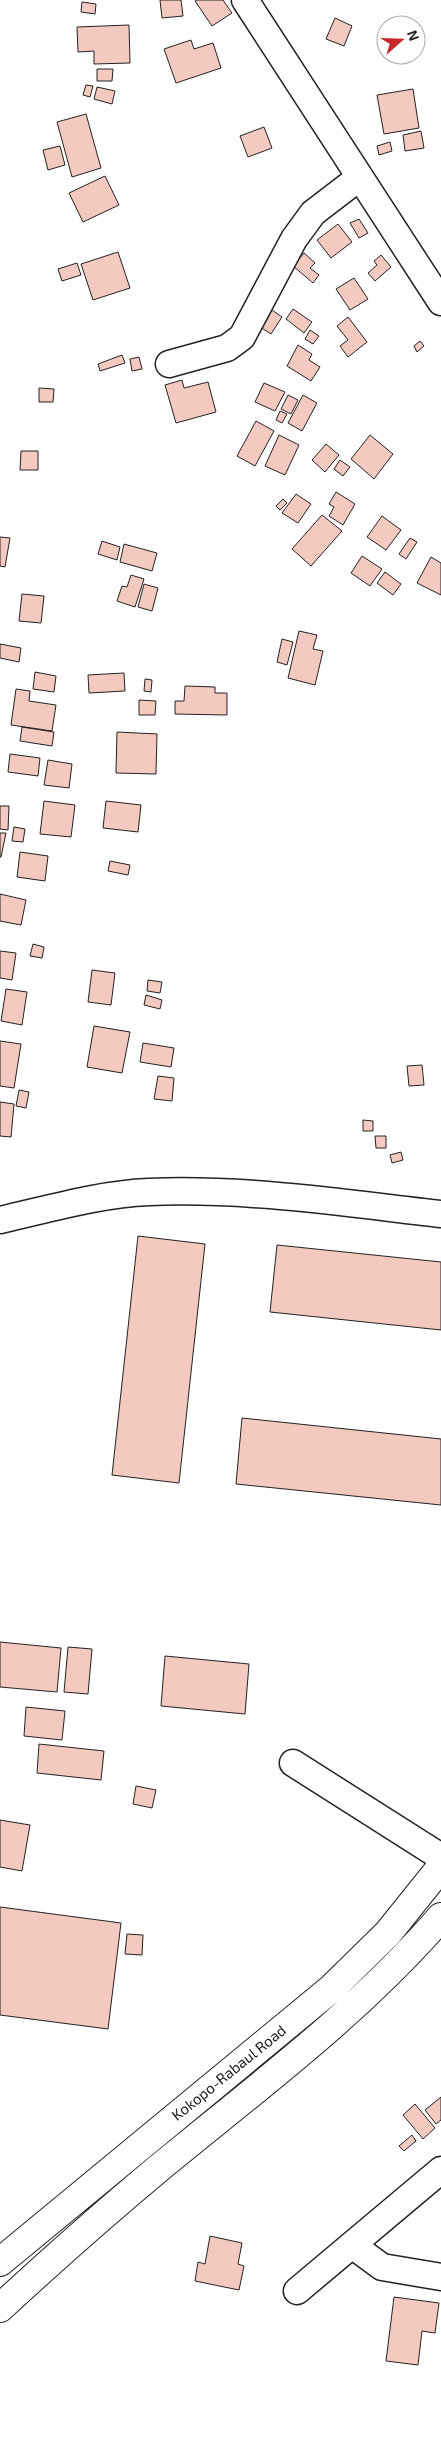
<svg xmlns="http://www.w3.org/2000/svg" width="441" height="2437" font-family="'Exo 2',sans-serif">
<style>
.building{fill:#f3c9c0;stroke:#222}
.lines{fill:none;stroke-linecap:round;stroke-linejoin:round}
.minor-casing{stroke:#222;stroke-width:29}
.major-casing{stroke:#222;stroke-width:30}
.minor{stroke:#fff;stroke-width:26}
.major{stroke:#fff;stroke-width:28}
.labels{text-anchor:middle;stroke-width:4;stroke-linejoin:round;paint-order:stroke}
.street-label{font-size:15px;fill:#222;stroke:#fff}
</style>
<rect width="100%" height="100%" fill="#fff"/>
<!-- building -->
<path class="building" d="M160,0H181L183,16L162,18Z
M197,0H223L232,13L212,26L195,1Z
M82,2L96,4L95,14L81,12Z
M335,18L352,26L344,46L326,39Z
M129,25L130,63L94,64V51L78,52L77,27Z
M191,40L194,49L213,43L221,68L176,83L164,49Z
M97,69H113L112,81H97Z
M86,85L93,86L90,97L83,95Z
M97,87L115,91L112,104L94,99Z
M413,89L419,128L384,134L377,95Z
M86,114L101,168L72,177L57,122Z
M264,127L272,148L248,157L240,136Z
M421,131L424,148L405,151L403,135Z
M390,142L392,151L379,155L377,146Z
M60,146L65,165L48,170L43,150Z
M105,176L119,205L83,222L69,193Z
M359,219L368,233L359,238L350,223Z
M338,224L352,242L331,258L317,240Z
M118,252L130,288L93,300L81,264Z
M304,253L315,263L310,268L319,275L313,283L293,266Z
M381,255L391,267L375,281L368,273L377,265L374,261Z
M77,263L81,275L62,281L58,269Z
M354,278L368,299L350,310L336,289Z
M293,309L312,322L304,333L286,319Z
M272,310L282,317L271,334L260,327Z
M348,317L367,342L348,357L340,346L348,340L337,326Z
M310,330L319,336L313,344L305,339Z
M420,341L424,346L417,352L414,346Z
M298,345L312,354L309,360L320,367L311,381L287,366Z
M122,355L125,363L100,371L98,364Z
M139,357L142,369L132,371L130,359Z
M182,380L184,388L208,382L216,412L176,423L165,385Z
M264,383L285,392L275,411L255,402Z
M39,388L54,389L53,402H39Z
M288,395L298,400L291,414L281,409Z
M303,395L317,403L302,431L288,423Z
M280,411L287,414L282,423L276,420Z
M256,421L274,431L255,466L237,456Z
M279,435L299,445L285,475L265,466Z
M370,435L393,454L374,479L351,459Z
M326,444L339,455L325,472L312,460Z
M21,451H38V470H20Z
M340,460L350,467L343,476L334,469Z
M336,492L355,504L343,525L329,516L334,507L329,504Z
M296,494L311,504L298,523L282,513Z
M283,499L287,503L280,510L276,506Z
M322,515L342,531L311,566L292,549Z
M382,516L401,530L386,550L367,537Z
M0,537L10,538L5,567L0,566Z
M410,538L417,542L406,559L399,554Z
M102,541L120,547L117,560L98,554Z
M124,544L157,553L152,571L120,562Z
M362,556L382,569L370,586L351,573Z
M431,557L441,563V595L417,583Z
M385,572L401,584L393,595L377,583Z
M131,575L144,579L135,607L117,601L122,586L127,587Z
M144,584L158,588L152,611L138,607Z
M22,594L44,596L41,623L19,621Z
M299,631L317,635L313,649L323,651L315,685L288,678Z
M282,639L293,642L287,665L277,662Z
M0,644L21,648L19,662L0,658Z
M35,672L56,676L54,692L33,689Z
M124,673L125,691L89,693L88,675Z
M145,679L152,680L151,692L144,691Z
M185,686L215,687V693H227V715L175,714V701H184Z
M16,689L30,691L29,701L56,705L52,731L11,725Z
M139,700L156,701L155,715H139Z
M22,727L54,732L52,746L20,741Z
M117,732L157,734L156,774L116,773Z
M10,754L40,758L38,776L8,772Z
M48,760L72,764L69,788L44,785Z
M44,801L75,805L71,837L40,834Z
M106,801L141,805L138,832L103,828Z
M0,806H9L8,830L0,829Z
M14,827L25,829L23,842L12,841Z
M0,833H6L1,857H0Z
M20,852L48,856L45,881L17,877Z
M110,861L130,865L128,875L108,871Z
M0,894L26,900L21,925L0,921Z
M33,944L44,947L42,958L30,956Z
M0,951L16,953L12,980L0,978Z
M92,970L115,973L111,1005L88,1002Z
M148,980L162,982L160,993L147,991Z
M6,989L27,992L22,1025L1,1021Z
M146,995L162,1000L160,1009L144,1005Z
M94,1026L130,1032L122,1073L87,1067Z
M0,1041L21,1044L14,1088L0,1086Z
M143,1043L174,1048L171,1067L140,1062Z
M422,1065L424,1085L409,1086L407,1066Z
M158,1076L174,1078L172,1101L154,1099Z
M19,1090L29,1092L26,1108L16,1106Z
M0,1102L14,1104L11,1137L0,1136Z
M363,1120L373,1121V1131H363Z
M375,1136H386V1148H376Z
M401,1152L403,1160L392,1163L390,1155Z
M138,1236L205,1244L179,1483L112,1475Z
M277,1245L441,1262V1330L270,1312Z
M242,1418L441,1439V1505L236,1484Z
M0,1642L61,1648L57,1692L0,1687Z
M68,1647L92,1649L88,1694L64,1692Z
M165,1656L249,1664L245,1714L161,1706Z
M26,1707L65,1711L62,1740L24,1736Z
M39,1744L104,1751L101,1780L37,1773Z
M136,1786L156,1790L152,1808L133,1804Z
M0,1820L30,1825L22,1871L0,1867Z
M0,1907L121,1923L108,2029L0,2015Z
M127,1934L143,1935L142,1955L125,1954Z
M441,2097V2120L436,2124L425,2110Z
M415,2104L435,2128L423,2139L403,2115Z
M412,2135L416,2141L404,2151L399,2146Z
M210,2236L242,2243L238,2264L244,2266L239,2290L195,2281L198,2262L205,2264Z
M394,2297L439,2303L435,2333L422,2331L418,2365L386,2361Z"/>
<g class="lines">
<defs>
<path id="minor" d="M245,0L441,302
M169,364L227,348L242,337L294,239L313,213L360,177
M0,1220C49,1209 99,1194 149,1192C247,1188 344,1203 441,1214
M293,1763L441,1857
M352,2245L382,2267L441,2277
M297,2291L441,2170"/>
<path id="major" d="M0,2262L332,1988L388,1933L441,1867
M0,2308C52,2260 105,2213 159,2168C256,2088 358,2013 441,1917"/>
</defs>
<!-- minor casing -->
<use href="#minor" class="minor-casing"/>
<!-- major casing -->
<use href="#major" class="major-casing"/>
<!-- minor -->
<use href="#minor" class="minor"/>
<!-- major -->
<use href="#major" class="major"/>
</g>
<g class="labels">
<!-- street labels -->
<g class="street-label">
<text transform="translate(229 2073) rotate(-39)" y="5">Kokopo-Rabaul Road</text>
</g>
</g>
<!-- north arrow -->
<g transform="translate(401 40) rotate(70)"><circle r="24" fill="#ffffff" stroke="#a7a7a7"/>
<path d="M0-4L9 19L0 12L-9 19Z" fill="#c62828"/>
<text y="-8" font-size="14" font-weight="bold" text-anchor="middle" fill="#222222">N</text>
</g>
</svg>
